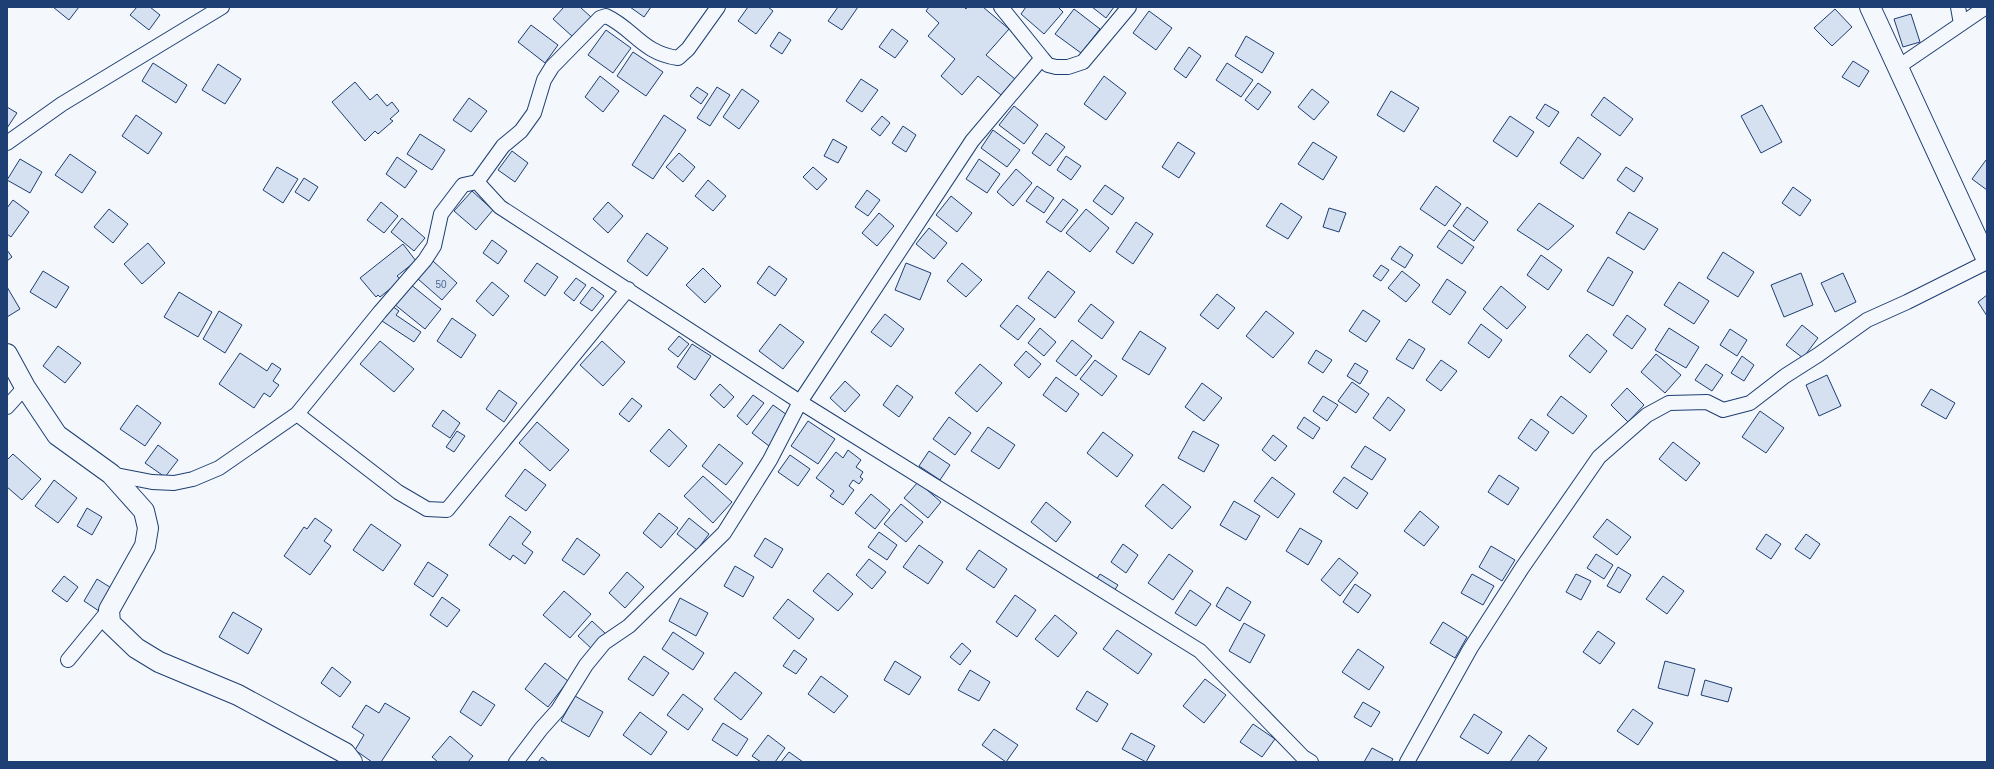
<svg xmlns="http://www.w3.org/2000/svg" width="1994" height="769" font-family="Arial,sans-serif">
<style>
.building{fill:#d5e0f0;stroke:#1d3f73}
.lines{fill:none;stroke-linecap:round;stroke-linejoin:round}
.street-casing{stroke:#1d3f73;stroke-width:16}
.secondary-casing{stroke:#1d3f73;stroke-width:22}
.street{stroke:#f4f7fb;stroke-width:14}
.secondary{stroke:#f4f7fb;stroke-width:20}
.labels{text-anchor:middle;stroke-width:3;stroke-linejoin:round;paint-order:stroke}
.number-label{font-size:10px;fill:#4b6792}
</style>
<rect width="100%" height="100%" fill="#f4f7fb"/>
<!-- building -->
<path class="building" d="M53,7H79L69,20Z
M137,7H150L160,15L149,30L130,15Z
M564,7H580L591,17L573,37L553,19Z
M630,7H651L644,17Z
M748,7H768L773,11L756,34L738,21Z
M838,7H858L842,30L828,21Z
M929,7H964L966,9L967,7H983L1009,29L986,55L1015,79L1001,95L978,76L962,95L941,76L955,59L928,36L939,23L926,11Z
M1026,7H1058L1063,12L1044,34L1021,14Z
M1092,7H1114L1106,18Z
M1074,9L1100,29L1081,53L1055,34Z
M1835,9L1852,27L1832,46L1814,28Z
M1149,11L1172,28L1156,50L1133,33Z
M1911,14L1920,42L1903,47L1894,19Z
M531,25L558,45L545,63L518,42Z
M892,29L908,41L895,58L879,47Z
M606,30L631,48L613,73L588,55Z
M779,32L791,40L782,54L770,46Z
M1246,36L1274,53L1262,73L1235,56Z
M1189,47L1201,56L1186,78L1174,69Z
M633,52L663,72L646,96L617,76Z
M1853,61L1869,71L1859,87L1842,77Z
M153,63L187,85L176,103L142,81Z
M1227,63L1253,80L1241,97L1216,80Z
M218,64L241,79L225,104L202,90Z
M600,76L619,91L603,112L585,97Z
M1104,76L1126,93L1106,120L1084,104Z
M861,79L878,90L862,112L846,101Z
M355,82L370,100L377,94L387,106L392,102L399,111L390,119L393,121L378,134L375,131L365,141L332,102Z
M1258,83L1271,92L1258,110L1245,100Z
M697,87L708,94L701,104L690,96Z
M717,87L730,95L710,126L697,118Z
M742,89L759,101L739,129L723,117Z
M1312,89L1329,102L1314,120L1298,107Z
M1391,91L1419,108L1404,132L1377,115Z
M1604,97L1633,119L1620,136L1591,115Z
M469,98L487,111L471,132L453,120Z
M1545,104L1559,112L1549,127L1536,118Z
M1762,105L1782,142L1761,153L1741,116Z
M1014,106L1038,125L1024,144L999,125Z
M7,107L17,113L7,128Z
M136,115L162,133L148,154L122,136Z
M664,115L686,130L653,179L632,165Z
M882,116L890,123L880,136L871,129Z
M1510,116L1534,132L1517,157L1493,141Z
M903,126L916,135L906,152L892,143Z
M993,130L1020,150L1007,167L981,148Z
M1046,133L1065,147L1050,166L1032,153Z
M420,134L445,150L432,170L407,154Z
M1578,137L1601,154L1583,179L1560,163Z
M833,139L847,147L838,163L824,156Z
M1178,142L1195,153L1179,178L1162,167Z
M1313,142L1337,157L1323,180L1298,164Z
M512,151L528,163L515,182L498,170Z
M679,153L695,167L683,182L666,167Z
M70,154L96,172L82,193L55,175Z
M1066,156L1081,166L1071,180L1057,170Z
M397,157L417,171L405,188L386,174Z
M20,159L42,172L30,193L7,180Z
M979,159L1000,174L987,193L966,179Z
M1986,160L1987,161V190L1972,179Z
M277,167L298,179L283,203L263,190Z
M813,167L827,179L817,190L803,177Z
M1626,167L1643,178L1634,192L1617,180Z
M1016,169L1032,183L1013,206L997,192Z
M304,178L318,187L309,201L295,192Z
M708,180L726,196L713,211L695,196Z
M1105,185L1124,198L1112,215L1093,201Z
M1037,186L1054,198L1044,213L1026,201Z
M1436,186L1461,204L1445,226L1420,209Z
M1793,187L1811,200L1800,216L1782,203Z
M867,190L880,200L868,216L855,207Z
M472,191L493,210L476,230L454,211Z
M951,196L972,213L957,232L936,215Z
M1063,199L1078,210L1061,232L1046,222Z
M13,200L29,212L11,237L7,234V208Z
M381,202L398,216L384,233L367,220Z
M608,202L623,216L608,233L593,219Z
M1281,203L1302,217L1288,239L1266,226Z
M1539,203L1574,226L1548,250L1517,230Z
M1467,207L1488,222L1474,241L1453,226Z
M1329,208L1346,213L1339,232L1323,227Z
M109,209L128,224L113,243L94,227Z
M1086,209L1109,228L1090,252L1066,233Z
M1629,212L1658,229L1644,250L1616,233Z
M879,213L894,226L877,246L862,233Z
M402,218L425,238L414,251L391,232Z
M1136,222L1153,234L1133,264L1116,252Z
M929,228L947,243L934,259L916,244Z
M1449,230L1474,247L1462,264L1437,247Z
M647,233L668,248L647,276L627,261Z
M492,240L507,251L498,264L483,253Z
M148,243L165,263L142,284L124,264Z
M403,244L416,261L397,276L401,280L380,297L378,295L376,297L360,278Z
M1400,246L1413,255L1405,268L1391,259Z
M7,250L12,257L7,261Z
M1723,252L1754,272L1738,297L1707,278Z
M1541,255L1562,270L1548,290L1527,275Z
M1608,257L1633,272L1613,306L1587,291Z
M433,261L457,283L442,300L418,279Z
M537,263L558,277L545,296L524,281Z
M906,263L931,273L920,300L895,290Z
M962,263L982,280L966,297L947,281Z
M1381,265L1389,270L1381,281L1373,276Z
M769,266L787,279L775,296L757,283Z
M703,268L721,286L705,303L686,285Z
M43,271L69,287L56,308L30,292Z
M1048,271L1075,292L1055,318L1028,298Z
M1402,271L1420,285L1406,302L1388,288Z
M1801,273L1813,305L1784,317L1771,285Z
M1843,273L1856,302L1835,312L1821,283Z
M576,278L586,285L574,301L564,293Z
M1447,279L1466,292L1450,315L1432,302Z
M492,282L509,296L493,316L476,301Z
M1679,282L1709,301L1694,324L1664,305Z
M410,284L441,309L425,329L394,304Z
M1501,286L1526,307L1507,329L1483,309Z
M7,287L20,309L7,317Z
M592,287L604,296L592,311L580,303Z
M179,292L212,312L198,337L164,317Z
M1217,294L1235,308L1218,329L1200,315Z
M1987,295V316L1978,302Z
M1091,304L1114,322L1102,339L1078,321Z
M1017,305L1035,319L1018,340L1000,326Z
M392,306L399,311L396,315L421,332L414,342L382,321Z
M1363,310L1380,321L1366,342L1349,331Z
M219,311L242,325L225,353L203,339Z
M1266,311L1294,333L1273,358L1246,336Z
M885,314L904,329L891,347L871,332Z
M1627,315L1646,329L1632,349L1613,335Z
M452,318L476,335L461,358L437,341Z
M780,324L804,342L783,369L759,351Z
M1481,324L1502,340L1489,358L1468,343Z
M1802,325L1818,338L1803,358L1786,345Z
M1040,328L1056,342L1044,356L1028,343Z
M1669,328L1699,347L1686,368L1655,350Z
M1730,329L1747,340L1737,356L1720,345Z
M1140,331L1166,348L1149,375L1122,359Z
M1587,334L1607,351L1590,373L1569,356Z
M679,336L689,344L678,357L668,349Z
M1409,339L1425,349L1413,369L1396,359Z
M1072,340L1092,356L1076,376L1056,361Z
M380,341L414,369L394,392L360,364Z
M602,341L625,362L603,386L580,365Z
M692,344L711,356L695,380L677,367Z
M58,346L81,363L65,383L43,366Z
M1316,350L1332,360L1323,373L1308,363Z
M1026,351L1041,364L1029,378L1014,365Z
M240,353L267,371L272,363L281,369L273,381L279,385L270,397L264,393L254,408L219,384Z
M1656,354L1681,375L1665,393L1641,372Z
M1742,356L1754,365L1744,381L1731,373Z
M1095,360L1117,376L1102,396L1080,379Z
M1441,360L1457,371L1441,391L1426,380Z
M1355,363L1368,371L1360,384L1347,376Z
M980,364L1002,383L977,412L955,393Z
M1706,364L1723,375L1712,391L1695,380Z
M1827,375L1841,406L1819,416L1806,385Z
M1056,377L1079,394L1066,412L1043,395Z
M845,381L860,395L845,412L830,398Z
M1352,382L1369,394L1356,413L1338,401Z
M1202,383L1222,398L1204,421L1185,407Z
M720,384L734,397L724,408L710,395Z
M897,385L913,397L899,417L883,405Z
M1627,388L1644,405L1628,422L1611,405Z
M1931,389L1955,403L1946,419L1921,405Z
M499,390L517,403L504,422L486,409Z
M753,395L764,403L747,425L737,416Z
M1323,396L1338,405L1327,421L1313,411Z
M1561,396L1587,416L1573,434L1547,415Z
M1388,397L1405,410L1390,431L1373,418Z
M632,398L642,406L629,422L619,414Z
M137,405L161,423L145,446L120,429Z
M773,405L790,417L769,446L752,433Z
M443,410L460,423L450,438L432,426Z
M1760,411L1784,428L1766,453L1742,437Z
M949,417L971,433L955,455L933,439Z
M1304,417L1320,428L1313,439L1297,428Z
M1531,419L1549,432L1536,451L1518,438Z
M808,421L835,439L818,464L791,446Z
M537,422L569,450L550,471L519,443Z
M988,427L1015,445L999,469L971,451Z
M669,429L687,446L669,467L650,451Z
M457,431L465,436L454,452L446,447Z
M1193,431L1219,445L1204,472L1178,458Z
M1103,432L1133,455L1117,477L1087,453Z
M1273,435L1287,446L1275,461L1262,450Z
M1673,442L1700,463L1686,481L1659,459Z
M719,444L743,463L726,485L702,466Z
M158,445L178,460L165,477L145,463Z
M1365,446L1386,459L1372,480L1351,467Z
M848,450L861,460L856,467L863,472L860,477L863,479L859,484L853,480L849,486L854,490L843,505L830,496L834,491L816,478L836,452L843,458Z
M929,451L950,465L940,480L919,466Z
M13,454L41,479L22,500L7,487V460Z
M790,455L810,469L798,486L778,472Z
M525,469L546,485L526,511L505,496Z
M1499,475L1519,488L1508,505L1488,492Z
M703,476L732,502L713,523L684,496Z
M1272,477L1295,494L1278,518L1254,501Z
M1344,477L1368,493L1357,509L1333,492Z
M54,480L77,498L58,523L35,506Z
M918,482L941,502L928,518L904,498Z
M1163,484L1191,507L1172,529L1145,506Z
M871,494L890,510L875,529L855,513Z
M1234,501L1260,516L1246,540L1220,525Z
M1046,502L1071,522L1056,542L1031,522Z
M901,504L923,522L906,542L884,524Z
M87,508L102,517L92,535L77,526Z
M1420,511L1439,527L1424,546L1404,531Z
M659,513L678,528L661,548L643,533Z
M510,516L531,532L522,544L533,552L525,564L513,555L510,560L489,545Z
M315,518L332,530L324,541L331,546L310,575L284,556L304,527L307,529Z
M689,518L709,534L697,550L677,534Z
M1607,519L1631,537L1617,555L1593,537Z
M371,524L401,545L383,571L353,550Z
M1300,528L1322,541L1308,565L1286,551Z
M879,532L897,545L887,560L868,547Z
M1766,534L1781,544L1771,559L1756,549Z
M1806,534L1820,544L1810,559L1795,549Z
M577,538L600,555L584,575L562,560Z
M765,538L783,549L772,568L754,556Z
M1123,544L1138,555L1126,573L1111,562Z
M919,545L943,562L928,584L903,567Z
M1491,546L1515,560L1502,581L1479,567Z
M979,550L1007,569L994,588L966,569Z
M1169,554L1193,571L1173,600L1148,583Z
M1596,554L1613,565L1604,579L1587,568Z
M1339,558L1358,573L1340,596L1321,580Z
M869,559L886,572L872,589L856,575Z
M428,562L448,575L433,597L414,584Z
M735,566L754,577L743,597L724,586Z
M1618,567L1631,575L1620,593L1607,586Z
M627,572L644,587L625,608L609,593Z
M828,573L853,594L838,611L813,591Z
M1100,574L1118,585L1112,594L1094,583Z
M1472,574L1494,586L1483,605L1461,593Z
M1576,574L1591,581L1581,600L1566,592Z
M64,576L78,587L67,602L52,591Z
M1663,576L1684,591L1667,614L1646,599Z
M97,579L116,591L102,613L84,601Z
M1355,584L1371,595L1358,613L1343,602Z
M1227,587L1251,602L1240,621L1216,606Z
M1190,590L1211,604L1196,626L1175,613Z
M564,591L591,614L570,638L543,615Z
M1015,595L1036,610L1017,637L996,622Z
M442,597L460,610L447,627L430,615Z
M680,598L708,613L696,636L669,621Z
M788,599L814,619L799,639L773,618Z
M233,612L262,629L248,654L219,637Z
M1055,615L1077,633L1058,657L1035,639Z
M592,621L606,634L592,649L578,636Z
M1443,622L1467,637L1455,658L1430,643Z
M1244,623L1265,635L1250,663L1229,651Z
M1117,630L1152,654L1138,674L1103,649Z
M1598,631L1615,643L1600,664L1583,652Z
M673,632L704,653L693,670L662,649Z
M962,643L971,651L960,665L950,657Z
M1358,649L1384,667L1369,690L1342,672Z
M794,650L807,659L796,674L783,666Z
M644,656L669,673L653,696L628,679Z
M895,661L921,677L909,695L884,680Z
M1665,661L1695,669L1688,696L1658,688Z
M545,663L568,681L548,707L525,689Z
M332,667L351,682L340,697L321,683Z
M970,670L990,682L979,701L958,690Z
M735,672L762,693L741,720L714,699Z
M821,676L848,696L834,713L808,694Z
M1205,679L1226,695L1204,723L1183,706Z
M1705,680L1732,688L1728,702L1701,695Z
M473,691L495,705L481,726L460,712Z
M1087,691L1108,704L1097,722L1076,709Z
M683,694L703,709L688,730L667,715Z
M575,696L603,712L589,737L561,721Z
M1363,702L1380,712L1371,727L1354,717Z
M385,703L410,718L381,762H372L355,750L364,735L352,727L366,705L379,713Z
M1633,709L1653,723L1638,745L1617,731Z
M640,712L667,732L651,755L623,735Z
M1474,714L1502,732L1488,754L1460,737Z
M723,723L748,739L737,756L712,740Z
M1253,724L1275,739L1262,757L1240,742Z
M994,729L1018,745L1006,762L982,745Z
M1131,733L1155,746L1146,762L1122,749Z
M768,735L785,748L775,762H761L752,756Z
M1529,735L1547,748L1537,762H1510Z
M450,736L473,756L468,762H438L432,757Z
M1372,748L1393,759L1391,762H1364Z
M789,752L803,762H781Z
M542,757L548,762H538Z"/>
<g class="lines">
<defs>
<path id="street" d="M1001,7L1042,58
M1958,7L1961,24
M1898,67L1986,7
M7,143L62,104L222,7
M477,182L500,207L800,402L1200,651L1303,757L1311,762
M7,407L25,387
M297,414L398,492L427,509L447,510L628,289
M111,474L152,482L174,483L193,479L219,468L297,414L380,312L425,260L434,246L441,214L463,185L477,182L503,146L521,131L534,113L544,80L552,67L600,18L606,16C634,29 642,53 678,58L688,49L718,7
M68,660L109,610
M516,762L541,729L558,710L586,665L604,643L629,626L724,533L770,460L800,402L972,141L1042,58L1048,65L1056,67H1068L1083,62L1129,7
M1407,762L1470,649L1522,568L1599,457L1647,415L1669,403L1707,402L1723,410L1750,403L1785,376L1818,355L1867,320L1907,302L1987,262"/>
<path id="secondary" d="M1870,7L1987,260
M7,354L25,387L57,435L111,474L144,511L148,528L145,546L109,610L110,623L136,648L159,662L238,695L345,753L352,762"/>
</defs>
<!-- street casing -->
<use href="#street" class="street-casing"/>
<!-- secondary casing -->
<use href="#secondary" class="secondary-casing"/>
<!-- street -->
<use href="#street" class="street"/>
<!-- secondary -->
<use href="#secondary" class="secondary"/>
</g>
<g class="labels">
<!-- number labels -->
<g class="number-label">
<text x="441" y="288">50</text>
</g>
</g>
<!-- border -->
<rect width="1994" height="769" fill="none" stroke="#1d3f73" stroke-width="16"/>
</svg>
